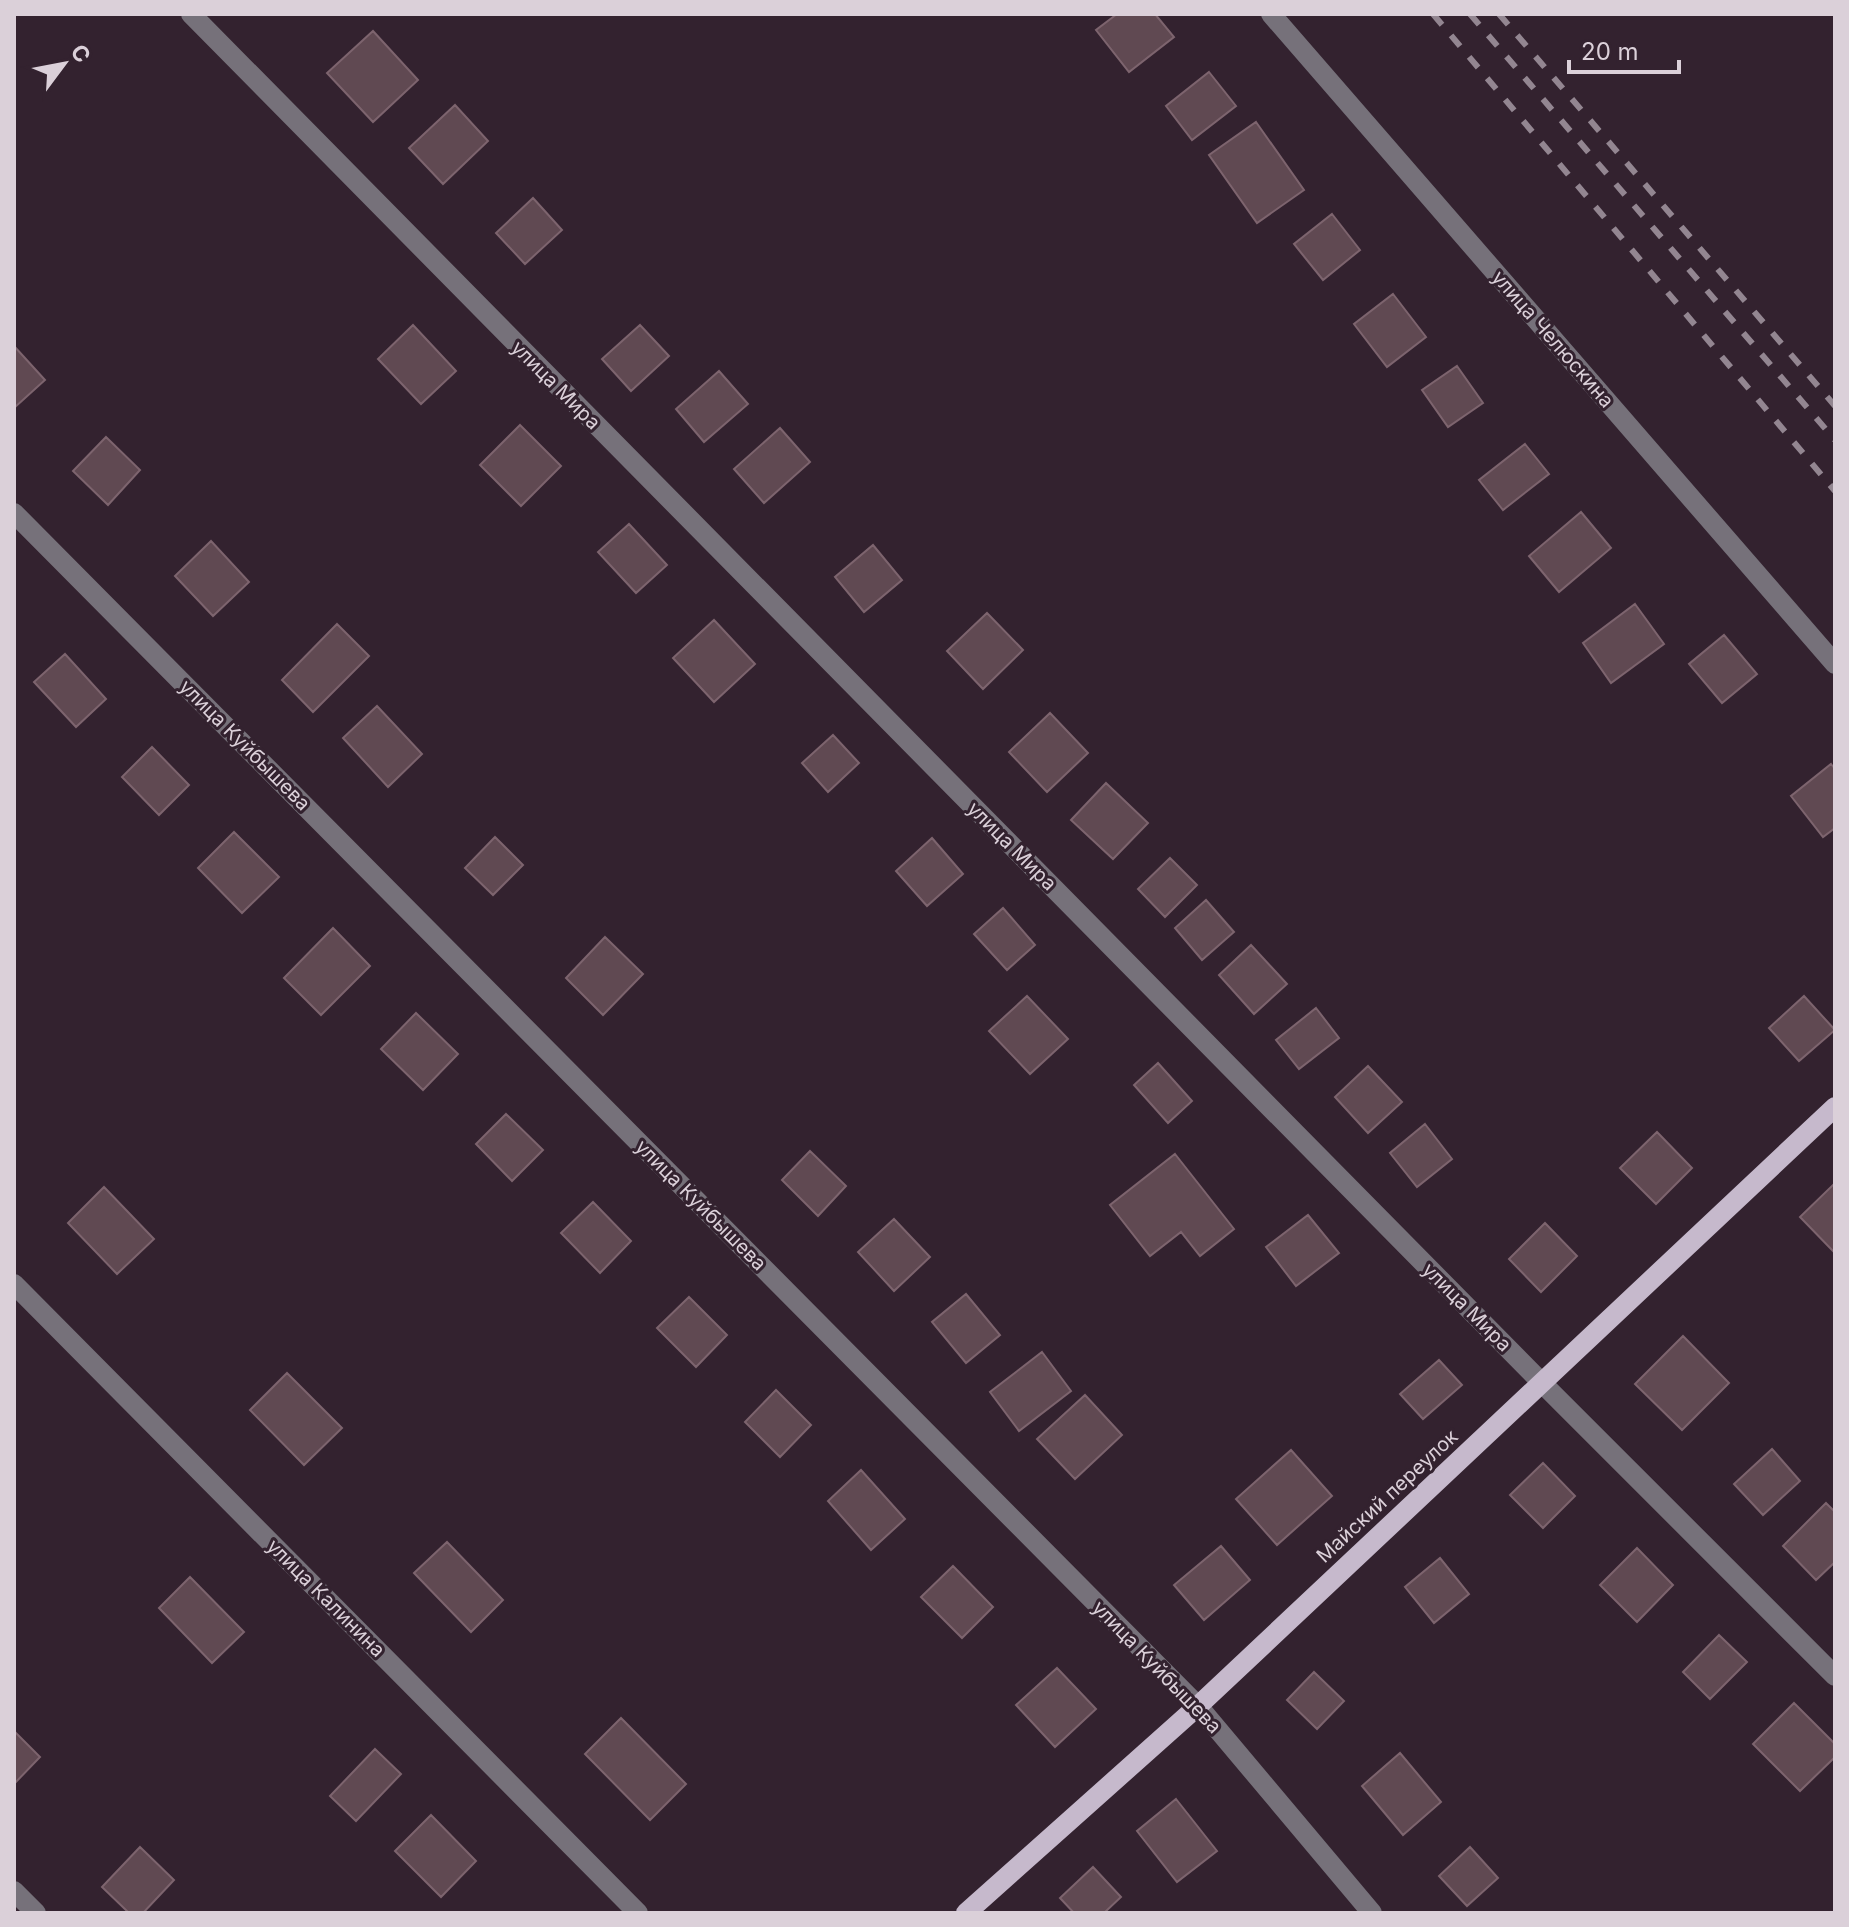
<svg xmlns="http://www.w3.org/2000/svg" width="1849" height="1927" font-family="Inter,sans-serif">
<style>
.building{fill:#604952;stroke:#7d646e;stroke-width:2}
.lines{fill:none;stroke-linecap:round;stroke-linejoin:round}
.minor{stroke:#76717a;stroke-width:20}
.major{stroke:#c6b9cc;stroke-width:20}
.rail{stroke:#938691;stroke-width:6;stroke-dasharray:14 14;stroke-linecap:butt}
.labels{text-anchor:middle;stroke-width:6;stroke-linejoin:round;paint-order:stroke}
.street-label{font-size:20px;fill:#dbd0d9;stroke:#33222f}
</style>
<rect width="100%" height="100%" fill="#33222f"/>
<!-- building -->
<path class="building" d="M1117,14H1155L1174,37L1129,72L1096,30Z
M373,31L418,80L373,122L327,73Z
M1209,72L1236,106L1192,140L1166,106Z
M455,105L488,141L443,184L409,148Z
M1256,122L1304,190L1257,223L1209,155Z
M533,198L562,230L525,264L496,233Z
M1332,214L1360,250L1323,280L1294,244Z
M1393,294L1426,337L1387,367L1354,324Z
M413,325L456,371L421,404L378,359Z
M640,325L669,356L631,391L602,359Z
M14,346L45,380L14,408Z
M1457,366L1483,403L1448,427L1422,390Z
M719,371L748,404L704,442L676,409Z
M520,425L561,466L521,506L480,465Z
M780,428L810,462L764,503L734,469Z
M106,437L140,470L108,505L73,471Z
M1525,444L1549,474L1503,510L1479,480Z
M1581,512L1611,548L1559,592L1529,556Z
M629,524L667,565L636,593L598,552Z
M211,541L249,582L213,616L175,576Z
M873,545L902,580L864,612L835,577Z
M1635,604L1664,644L1611,683L1583,643Z
M987,613L1023,650L983,689L947,651Z
M714,620L755,664L714,702L673,658Z
M337,624L369,656L313,712L282,680Z
M1724,635L1757,674L1722,703L1689,664Z
M65,654L106,699L76,727L34,682Z
M377,706L422,754L388,787L343,738Z
M1050,713L1088,753L1047,792L1009,752Z
M833,735L859,763L828,792L802,763Z
M152,747L189,785L159,815L122,777Z
M1831,764L1835,769V828L1823,837L1791,796Z
M1106,783L1148,823L1113,859L1071,820Z
M234,832L279,877L242,913L198,868Z
M495,837L523,865L493,895L465,868Z
M932,838L963,874L927,906L896,871Z
M1170,858L1197,885L1165,917L1138,889Z
M1206,900L1234,932L1202,960L1175,928Z
M1003,908L1035,945L1007,970L974,934Z
M333,928L370,966L321,1015L284,978Z
M605,937L643,974L603,1015L566,978Z
M1251,945L1287,984L1254,1014L1219,975Z
M1027,996L1068,1039L1030,1074L989,1031Z
M1804,996L1835,1030L1799,1061L1769,1028Z
M1316,1008L1339,1038L1299,1069L1276,1040Z
M416,1013L458,1054L423,1090L381,1049Z
M1158,1063L1192,1101L1168,1123L1134,1085Z
M1368,1066L1402,1102L1368,1133L1335,1097Z
M506,1114L543,1150L512,1181L476,1144Z
M1425,1124L1452,1159L1417,1187L1390,1153Z
M1657,1132L1692,1168L1656,1204L1620,1168Z
M810,1151L846,1186L818,1216L782,1180Z
M1175,1154L1234,1229L1200,1256L1181,1232L1150,1256L1110,1205Z
M1835,1183V1249L1833,1251L1800,1217Z
M104,1187L154,1239L117,1274L68,1223Z
M593,1202L631,1241L600,1273L561,1233Z
M1308,1215L1339,1253L1296,1286L1266,1247Z
M894,1219L930,1257L894,1291L858,1252Z
M1545,1223L1577,1256L1541,1292L1509,1259Z
M966,1294L1000,1335L966,1363L932,1322Z
M689,1297L727,1335L696,1367L657,1328Z
M1683,1336L1729,1383L1682,1430L1635,1384Z
M1042,1352L1071,1391L1019,1431L990,1392Z
M1439,1360L1462,1385L1423,1419L1400,1394Z
M287,1373L342,1428L304,1465L250,1410Z
M776,1390L811,1425L780,1457L745,1422Z
M1085,1395L1122,1435L1075,1479L1037,1439Z
M1772,1449L1800,1481L1763,1515L1734,1484Z
M1291,1450L1332,1496L1277,1545L1236,1499Z
M1543,1463L1575,1496L1543,1528L1510,1495Z
M861,1470L905,1519L871,1550L828,1501Z
M1826,1503L1835,1512V1562L1816,1580L1783,1546Z
M447,1542L503,1600L471,1632L414,1573Z
M1221,1546L1250,1580L1204,1620L1174,1585Z
M1637,1548L1673,1585L1637,1622L1600,1585Z
M1440,1558L1469,1594L1434,1623L1405,1587Z
M953,1566L993,1607L962,1638L921,1597Z
M190,1577L244,1632L212,1663L159,1608Z
M1719,1635L1747,1662L1710,1699L1683,1672Z
M1057,1668L1096,1709L1055,1747L1016,1705Z
M1314,1672L1344,1701L1317,1729L1287,1700Z
M1794,1703L1835,1744V1757L1800,1791L1753,1744Z
M621,1718L686,1784L650,1820L585,1754Z
M14,1731L40,1757L14,1784Z
M375,1749L401,1774L356,1821L330,1796Z
M1400,1753L1441,1802L1403,1835L1362,1786Z
M1176,1799L1217,1851L1177,1882L1137,1831Z
M431,1815L476,1861L441,1897L395,1851Z
M140,1847L174,1880L143,1913H129L102,1887Z
M1470,1847L1498,1878L1467,1906L1439,1876Z
M1093,1867L1121,1897L1104,1913H1074L1060,1898Z"/>
<g class="lines">
<!-- minor -->
<path class="minor" d="M191,14L1543,1384L1835,1676
M1271,14L1835,664
M14,513L1198,1706L1372,1913
M14,1284L638,1913
M14,1891L36,1913"/>
<!-- major -->
<path class="major" d="M966,1913L1198,1706L1835,1107"/>
<!-- rail -->
<path class="rail" d="M1433,14L1835,491
M1470,14L1835,440
M1499,14L1835,406"/>
</g>
<g class="labels">
<!-- street labels -->
<g class="street-label">
<text transform="translate(1553 339) rotate(49)" y="7">улица Челюскина</text>
<text transform="translate(556 385) rotate(45)" y="7">улица Мира</text>
<text transform="translate(245 745) rotate(45)" y="7">улица Куйбышева</text>
<text transform="translate(1012 846) rotate(45)" y="7">улица Мира</text>
<text transform="translate(701 1205) rotate(45)" y="7">улица Куйбышева</text>
<text transform="translate(1467 1307) rotate(45)" y="7">улица Мира</text>
<text transform="translate(1387 1496) rotate(-43)" y="7">Майский переулок</text>
<text transform="translate(326 1598) rotate(45)" y="7">улица Калинина</text>
<text transform="translate(1157 1667) rotate(46)" y="7">улица Куйбышева</text>
</g>
</g>
<!-- border -->
<rect width="1849" height="1927" fill="none" stroke="#dbd0d9" stroke-width="32"/>
<!-- north arrow -->
<g transform="translate(64 64) rotate(58)" stroke="#33222f" stroke-width="6" paint-order="stroke">
<path d="M0-6L14 30L0 20L-14 30Z" fill="#dbd0d9"/>
<text y="-12" font-size="22" font-weight="bold" text-anchor="middle" fill="#dbd0d9">С</text>
</g>
<!-- scale -->
<path d="M1569 60v12h110v-12" fill="none" stroke="#dbd0d9" stroke-width="4"/>
<text x="1581" y="60" font-size="24" fill="#dbd0d9" stroke="#33222f" stroke-width="6" paint-order="stroke">20 m</text>
</svg>
